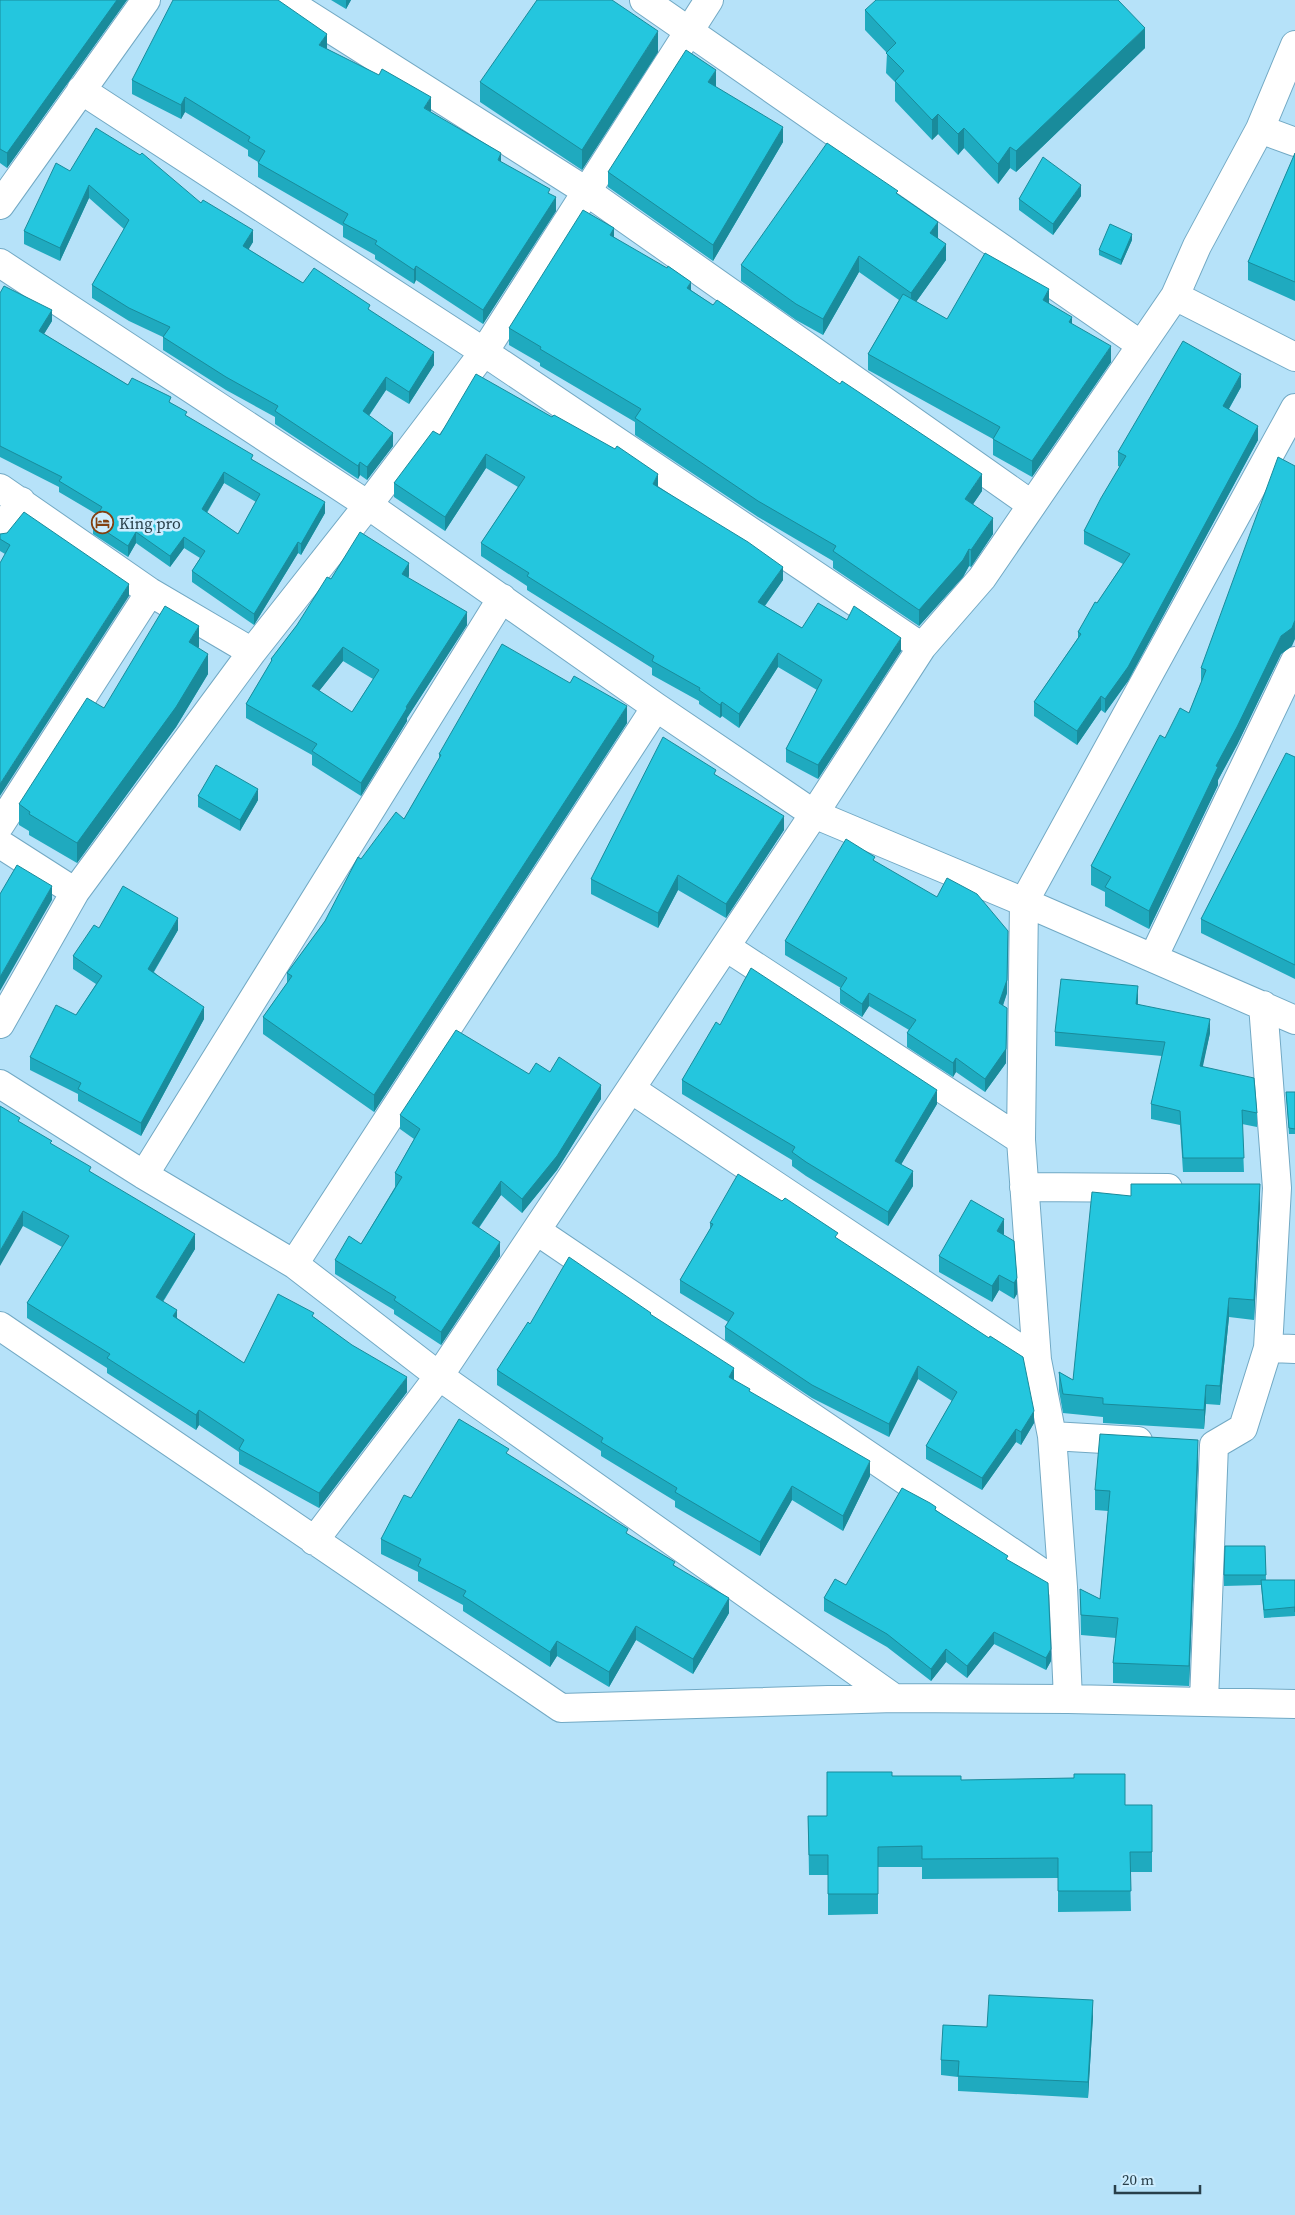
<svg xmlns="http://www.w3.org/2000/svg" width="1295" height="2215" font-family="'Source Serif 4',serif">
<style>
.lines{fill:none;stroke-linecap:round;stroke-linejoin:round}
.street-casing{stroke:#72a9c4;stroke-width:30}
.street{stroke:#fff;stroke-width:28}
.wall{fill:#1faabf;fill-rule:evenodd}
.shaded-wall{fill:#198b9b}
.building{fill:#24c6de;stroke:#198b9b;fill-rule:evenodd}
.labels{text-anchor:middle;stroke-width:5;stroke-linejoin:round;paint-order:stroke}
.poi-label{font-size:16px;fill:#283f4a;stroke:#ccedff;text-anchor:start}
</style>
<rect width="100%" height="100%" fill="#b6e2f9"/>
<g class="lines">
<defs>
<path id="street" d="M285,0L586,191L1032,505
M644,0L1141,345
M81,90L484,352L922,647
M1260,129L1295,142
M0,205L146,0
M0,263L368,505L656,707L814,814L1024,902L1021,1140L1037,1360L1052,1436L1063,1587L1068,1699
M1175,296L1295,357
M1295,408L1024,902L1295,1020
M0,488L150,592L252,652
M0,531L21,501
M0,825L150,592
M0,844L75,892
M726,947L1021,1140
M1153,958L1295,661
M0,1024L75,892L252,652L368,505L484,352L709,0
M0,1084L144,1175L294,1264L439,1376L894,1698L1068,1699L1295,1704
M631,1089L1037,1360
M144,1175L502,598
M1024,1187L1168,1188
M537,1231L1063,1587
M294,1264L656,707
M0,1326L561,1708L894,1698
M1268,1348L1295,1349
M1052,1436L1138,1441
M314,1541L439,1376L814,814L922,647L982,578L1175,296L1197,246L1260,129L1295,45
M1204,1701L1214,1445L1243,1428L1268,1348L1277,1188L1263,1005"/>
</defs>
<!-- street casing -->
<use href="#street" class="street-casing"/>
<!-- street -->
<use href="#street" class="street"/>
</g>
<!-- wall -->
<path class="wall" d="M0,0H127L7,168L0,163Z
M331,0H351L346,9Z
M865,10L1145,48L1016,172L1010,168L998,184L964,148L958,155L938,134L932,140L895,101V82L886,73L887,53L865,30Z
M326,48L431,112L501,162L550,194L556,211L483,324L416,280L414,284L375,259V255L343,237V226L258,177V162L248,156V150L185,112L181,119L132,94V80L327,48Z
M658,52L582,170L480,102V82Z
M716,86V87L783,142L713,261L608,187V172Z
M1295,153V301L1248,280V262Z
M70,171L201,203L253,242L248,249L303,283L370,310L434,365L409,404L386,390L369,416L393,446L367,480L360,475L358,479L275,424V417L226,390L163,350V337L129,321L92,298V285L124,229L89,198L60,261L24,244V231Z
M898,194L938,238L946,260L916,302L947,319L1049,303L1072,324L1111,362L1032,477L993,455V439L868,370V354L899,300L859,272L823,335L796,320L741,281V265Z
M1081,196L1053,235L1019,210V199Z
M614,237L982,491L973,504L993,534L971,567L969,566L963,577L919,626L833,568V561L758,517L635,435V422L540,366V363L509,345V328Z
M1132,240L1121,265L1099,255V250Z
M0,293L52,321L44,334L128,385L171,403L187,417L253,460L325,513L301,555L298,553L254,625L192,582V571L200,558L184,548L170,567L136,543L128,557L93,534V523L98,515L59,492V487L0,457ZM224,483L256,502L238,534L207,513Z
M1241,387L1229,409L1258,440L1128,681L1105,713L1101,710L1077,745L1034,716V702L1078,638V632L1123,564L1084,544V531L1120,467L1118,466V452Z
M440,435L658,487L783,580L765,606L802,628L847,620L901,651L818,779L786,762V749L817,690L778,667L739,728L722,716L720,718L699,704V701L652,675V668L527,590V586L481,556V543L518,487L486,468L445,531L394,497V483Z
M0,534L129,596L5,554L0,551Z
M409,576L408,578L467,625L407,718V721L361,796L312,765V755L246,718V704L271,662V659L297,625L331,579ZM343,661L373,679L352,712L319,691Z
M1292,646L1281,654L1237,745L1218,780V785L1149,929L1105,906V892L1091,885V866L1165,738L1189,713L1201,683V668Z
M199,647L198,648L208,674L176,727L77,863L29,835V831L19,825V804L104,708Z
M627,723L374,1112L263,1034V1017L287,983V973L325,921L361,859L404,819L439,759V754Z
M1295,757V979L1201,933V919Z
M716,776L784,830L726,918L678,890L658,928L591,894V879Z
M198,796L258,800L240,831L198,807Z
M875,861L1007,993L1003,1006L1006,1063L985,1092L956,1072L953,1077L907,1047V1033L909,1030L869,1006L862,1017L840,1003V989L841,988L785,955V941Z
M99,928L178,930L154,972L204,1019L141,1136L78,1101V1094L30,1070V1057L76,1015L96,984L73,969V956Z
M1138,1000V1004L1210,1033L1202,1067L1257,1113V1127L1242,1124L1244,1172H1183L1180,1125L1151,1119V1104L1162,1056L1055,1046V1032Z
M720,1025L937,1104L901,1164L913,1186L888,1226L806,1176L792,1166V1160L682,1094V1080Z
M550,1072L601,1099L557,1170L522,1213L501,1195L479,1228L500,1256L441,1345L394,1314V1310L335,1274V1260L361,1244L395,1187V1173L414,1139L400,1129V1115L529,1074Z
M1286,1092H1295V1134H1289Z
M20,1122L91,1172L195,1249L163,1302L177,1318L244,1363L314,1317L407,1392L319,1508L239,1464V1452L199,1425L196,1430L107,1373V1368L27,1318V1303L62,1247L23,1226Z
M1131,1196L1260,1204L1254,1320L1229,1317L1220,1405L1206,1404L1204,1429L1103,1423V1417L1063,1413L1059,1391V1372L1073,1380Z
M710,1223L838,1239L1034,1423L1021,1445L1016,1442L982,1490L926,1459V1446L952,1401L918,1379L889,1437L812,1398L725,1340V1327L728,1322L680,1293V1280L710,1229Z
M1004,1234V1235L1017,1294L1014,1299L999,1290L992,1302L939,1272V1256Z
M651,1315L750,1392L870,1476L843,1531L792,1500L760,1556L675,1507V1501L601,1456V1451L497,1385V1370L530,1324Z
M509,1455L675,1566L729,1613L693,1674L636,1640L609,1687L557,1656L550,1667L463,1611V1605L418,1581V1572L381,1554V1539L411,1498Z
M1198,1460L1189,1686L1113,1683V1663L1116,1638L1081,1635L1080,1589L1100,1599L1108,1511L1095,1510V1490Z
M936,1510L1008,1561L1051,1661L1046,1670L994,1644L967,1678L946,1662L931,1681L887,1647L824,1611V1598L846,1585Z
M1265,1546L1266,1580H1295V1621V1616L1264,1618L1261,1585L1224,1586V1575Z
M892,1776L961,1780L1125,1805H1152V1872H1130L1131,1911L1058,1912V1878L922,1879V1867H878V1914L828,1915V1875H809L808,1816H827Z
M1093,2016L1088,2098L958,2091V2077L941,2075V2060L987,2027Z"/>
<!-- shaded-wall -->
<path class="shaded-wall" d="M117,0H127L7,168V153Z
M346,0H351L346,9Z
M1145,28V48L1016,172V151Z
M658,31V52L582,170V150Z
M327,34V48L319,59V45Z
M716,70V86L708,98V82Z
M185,97V112L181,119V105Z
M431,97V112L424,108Z
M938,114V134L932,140V120Z
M783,127V142L713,261V245Z
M964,128V148L958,155V134Z
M1010,147V168L998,184V164Z
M501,153V167L498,160Z
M89,185V198L60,261V248Z
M1081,185V196L1053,235V224Z
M556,197V211L483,324V310Z
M938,222V238L930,249V233Z
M614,228V245L610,235Z
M253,230V242L243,259V246Z
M1132,234V240L1121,265V260Z
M946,244V260L911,309V293Z
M859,256V272L823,335V319Z
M416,266V280L414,284V270Z
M691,282V298L687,288Z
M1049,289V305L1043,300Z
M52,310V321L39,342V331Z
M1072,317V333L1069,322Z
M1111,346V362L1032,477V461Z
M434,352V365L409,404V392Z
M1241,374V387L1223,419V406Z
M386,377V390L363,424V411Z
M1258,426V440L1128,681L1105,713V699Z
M393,433V446L367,480V467Z
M486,454V468L445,531V517Z
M360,462V475L358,479V466Z
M224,472V483L202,520V509Z
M658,474V488L653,484Z
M982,474V491L965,516V499Z
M325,502V513L301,555V544Z
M993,518V534L971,567V550Z
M136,532V543L128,557V546Z
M184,537V548L170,567V556Z
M298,542V553L254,625V614Z
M969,549V566L963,577L919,626V610Z
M409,563V576L402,587V574Z
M783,567V580L758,615V602Z
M129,584V596L0,796V784Z
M467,612V625L407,718V721L361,796V783L406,707Z
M1295,620V639L1292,646L1281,654L1237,745L1218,780V785L1149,929V911L1216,766L1281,636Z
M199,626V647L189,662V642Z
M901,638V651L818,779V765Z
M343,647V661L312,700V686Z
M778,653V667L739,728V714Z
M208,654V674L176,727L77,863V843Z
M1101,696V710L1077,745V731Z
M722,702V716L720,718V705Z
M627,706V723L374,1112V1095Z
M258,789V800L240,831V820Z
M784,816V830L726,918V904Z
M678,875V890L658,928V913Z
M52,886V900L0,991V977Z
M178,918V930L148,981V969Z
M1008,931L1007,993L999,1016V1003Z
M1138,986V1000L1136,1018V1004Z
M869,993V1006L862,1017V1004Z
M204,1007V1019L141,1136V1123Z
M1007,1008L1006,1063L985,1092V1079Z
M1210,1019V1033L1200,1080V1066Z
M956,1058V1072L953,1077V1063Z
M601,1085V1099L557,1170L522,1213V1199Z
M937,1090V1104L895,1175V1161Z
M913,1171V1186L888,1226V1212Z
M501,1181V1195L472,1237V1223Z
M1260,1184V1204L1254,1320V1300Z
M23,1211V1226L0,1266V1251Z
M1004,1219V1234L997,1247V1231Z
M195,1234V1249L156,1312V1297Z
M500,1242V1256L441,1345V1332Z
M999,1275V1290L992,1302V1286Z
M1017,1278V1294L1014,1299V1283Z
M1229,1298V1317L1220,1405V1386Z
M177,1310V1325L173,1316Z
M918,1366V1379L889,1437V1424Z
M734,1368V1383L729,1377Z
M407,1377V1392L319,1508V1493Z
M1206,1385V1404L1204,1429V1410Z
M199,1410V1425L196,1430V1415Z
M1034,1411V1423L1021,1445V1432Z
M1016,1429V1442L982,1490V1478Z
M1198,1440V1460L1189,1686V1666Z
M870,1461V1476L843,1531V1516Z
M792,1486V1500L760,1556V1542Z
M729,1598V1613L693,1674V1659Z
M636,1626V1640L609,1687V1672Z
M994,1632V1644L967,1678V1666Z
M557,1641V1656L550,1667V1652Z
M946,1649V1662L931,1681V1669Z
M1051,1649V1661L1046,1670V1658Z
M1093,2000V2016L1088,2098V2082Z"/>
<!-- building -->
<path class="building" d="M0,0H117L7,153L0,149Z
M173,0H278L327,34L319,45L379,75L382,69L431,97L424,108L501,153L498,160L550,189L548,193L556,197L483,310L416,266L414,270L375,244L377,241L343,223L348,214L258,163L265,151L248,141L250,137L185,97L181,105L132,80Z
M537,0H612L658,31L582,150L480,82Z
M876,0H1118L1145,28L1016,151L1010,147L998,164L964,128L958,134L938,114L932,120L895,81L904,71L886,53L896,43L865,10Z
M686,50L716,70L708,82L783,127L713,245L608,172Z
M96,128L140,155L142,153L201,203L203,200L253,230L243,246L303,283L314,268L370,305L368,309L434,352L409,392L386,377L363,411L393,433L367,467L360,462L358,466L275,411L278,406L226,377L163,337L170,327L129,308L92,285L129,220L89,185L60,248L24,231L56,163L70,171Z
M827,143L898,191L896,193L938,222L930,233L946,244L911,293L859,256L823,319L796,304L741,265Z
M1295,153V282L1248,262Z
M1043,157L1081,185L1053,224L1019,199Z
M583,210L614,228L610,235L667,268L668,266L691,282L687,288L713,305L717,300L840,384L842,381L982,474L965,499L993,518L971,550L969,549L963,560L919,610L833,551L836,546L758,501L635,418L641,409L540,349L541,347L509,328Z
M1110,224L1132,234L1121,260L1099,250Z
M985,253L1049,289L1043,300L1072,317L1069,322L1111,346L1032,461L993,439L1000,427L868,354L903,294L947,319Z
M4,286L52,310L39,331L128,385L132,378L171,397L169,402L187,412L185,415L253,455L251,459L325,502L301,544L298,542L254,614L192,571L205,551L184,537L170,556L136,532L128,546L93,523L102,507L59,481L62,477L0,446V293ZM224,472L260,494L238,534L202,509Z
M1183,341L1241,374L1223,406L1258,426L1128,667L1105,699L1101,696L1077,731L1034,702L1081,634L1078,632L1095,602L1097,603L1130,554L1084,531L1101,498L1126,456L1118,452Z
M476,374L552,417L554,415L615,449L617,446L658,474L653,484L748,542L783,567L758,602L802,628L818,603L847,620L854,606L901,638L818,765L786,749L822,680L778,653L739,714L722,702L720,705L699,690L700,688L652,661L654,656L527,576L529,573L481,543L525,477L486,454L445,517L394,483L433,431L440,435Z
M1278,457L1295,466V620L1292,628L1281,636L1237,727L1216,766L1218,767L1149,911L1105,887L1111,877L1091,866L1160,735L1165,738L1180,708L1189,713L1206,670L1201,668Z
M24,512L129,584L0,784V563L10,545L0,539V534L7,533Z
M360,532L409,563L402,574L467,612L406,707L407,708L361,783L312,751L317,744L246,704L272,660L271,659L297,625L327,577L331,579ZM343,647L379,670L352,712L312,686Z
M165,606L199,626L189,642L208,654L176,707L77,843L29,814L30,812L19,804L87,698L104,708Z
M502,644L570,683L574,676L627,706L374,1095L263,1017L292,976L287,973L325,921L358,857L361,859L396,812L404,819L441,755L439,754Z
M663,737L716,770L714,774L784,816L726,904L678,875L658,913L591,879Z
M1286,753L1295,757V965L1201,919Z
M216,765L258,789L240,820L198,796Z
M846,839L875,857L873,860L937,897L947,878L977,894L1008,931L1007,980L999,1003L1007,1008L1006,1049L985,1079L956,1058L953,1063L907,1033L916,1020L869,993L862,1004L840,989L847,978L785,941Z
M17,865L52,886L0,977V894Z
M123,886L178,918L148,969L204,1007L141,1123L78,1089L81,1083L30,1057L56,1005L76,1015L102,976L73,956L94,925L99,928Z
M751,968L937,1090L895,1161L913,1171L888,1212L806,1162L792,1152L795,1147L682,1080L716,1022L720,1025Z
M1061,979L1138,986L1136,1004L1210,1019L1200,1066L1254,1078L1257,1113L1242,1110L1244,1158H1183L1180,1111L1151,1104L1165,1042L1055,1032Z
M456,1030L529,1074L536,1063L550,1072L559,1057L601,1085L557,1156L522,1199L501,1181L472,1223L500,1242L441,1332L394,1300L396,1297L335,1260L349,1236L361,1244L402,1177L395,1173L420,1129L400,1115Z
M1286,1092H1295V1129L1289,1128Z
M0,1106L20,1118L18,1121L52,1141L50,1143L91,1167L89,1171L195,1234L156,1297L177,1310L173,1316L244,1363L278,1294L314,1313L312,1316L352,1345L407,1377L319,1493L239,1449L244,1440L199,1410L196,1415L107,1358L110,1354L27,1303L69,1236L23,1211L0,1251Z
M738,1174L782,1201L785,1198L838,1233L835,1237L989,1338L990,1336L1023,1357L1034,1411L1021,1432L1016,1429L982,1478L926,1446L957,1392L918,1366L889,1424L812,1385L725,1327L734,1313L680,1280L713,1224L710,1223Z
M1131,1184H1260L1254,1300L1229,1298L1220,1386L1206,1385L1204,1410L1103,1404V1398L1063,1394L1059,1372L1073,1380L1092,1192L1131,1196Z
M971,1200L1004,1219L997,1231L1014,1241L1017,1278L1014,1283L999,1275L992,1286L939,1256Z
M569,1257L651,1313L650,1314L734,1368L729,1377L750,1389L749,1391L870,1461L843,1516L792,1486L760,1542L675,1492L677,1488L601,1442L603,1438L497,1370L528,1322L530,1324Z
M459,1419L509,1449L506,1453L628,1529L626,1533L675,1562L673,1565L729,1598L693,1659L636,1626L609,1672L557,1641L550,1652L463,1596L466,1591L418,1566L421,1559L381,1539L404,1495L411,1498Z
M1100,1434L1198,1440L1189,1666L1113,1663L1118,1618L1081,1615L1080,1589L1100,1599L1110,1491L1095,1490Z
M902,1488L930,1503L936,1507L935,1510L1008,1556L1006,1559L1048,1583L1051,1649L1046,1658L994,1632L967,1666L946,1649L931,1669L887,1634L824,1598L835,1579L846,1585Z
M1225,1546H1265L1266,1575H1224Z
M1261,1580H1295V1612V1607L1264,1610Z
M827,1772H892V1776H961V1780L1074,1778V1774H1125V1805H1152V1852H1130L1131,1891H1058V1858L922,1859V1846L878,1847V1894H828V1855H809L808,1816H827Z
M989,1995L1093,2000L1088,2082L958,2076L959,2061L941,2060L943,2025L987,2027Z"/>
<!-- icons -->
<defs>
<symbol id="hotel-ring" viewBox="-11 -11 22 22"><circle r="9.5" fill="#ccedff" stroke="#834111" stroke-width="1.5"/><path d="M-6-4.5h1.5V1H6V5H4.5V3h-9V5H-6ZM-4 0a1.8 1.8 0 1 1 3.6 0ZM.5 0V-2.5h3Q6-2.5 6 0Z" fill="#834111"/></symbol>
</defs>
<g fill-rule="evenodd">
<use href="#hotel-ring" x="90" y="510" width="25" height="25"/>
</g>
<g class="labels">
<!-- poi labels -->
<g class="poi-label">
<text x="119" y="529">King pro</text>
</g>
</g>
<!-- scale -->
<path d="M1115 2185v8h85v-8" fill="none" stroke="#283f4a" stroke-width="2.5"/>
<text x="1122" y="2185" font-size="15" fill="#283f4a" stroke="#ccedff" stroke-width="4" paint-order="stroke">20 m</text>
</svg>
